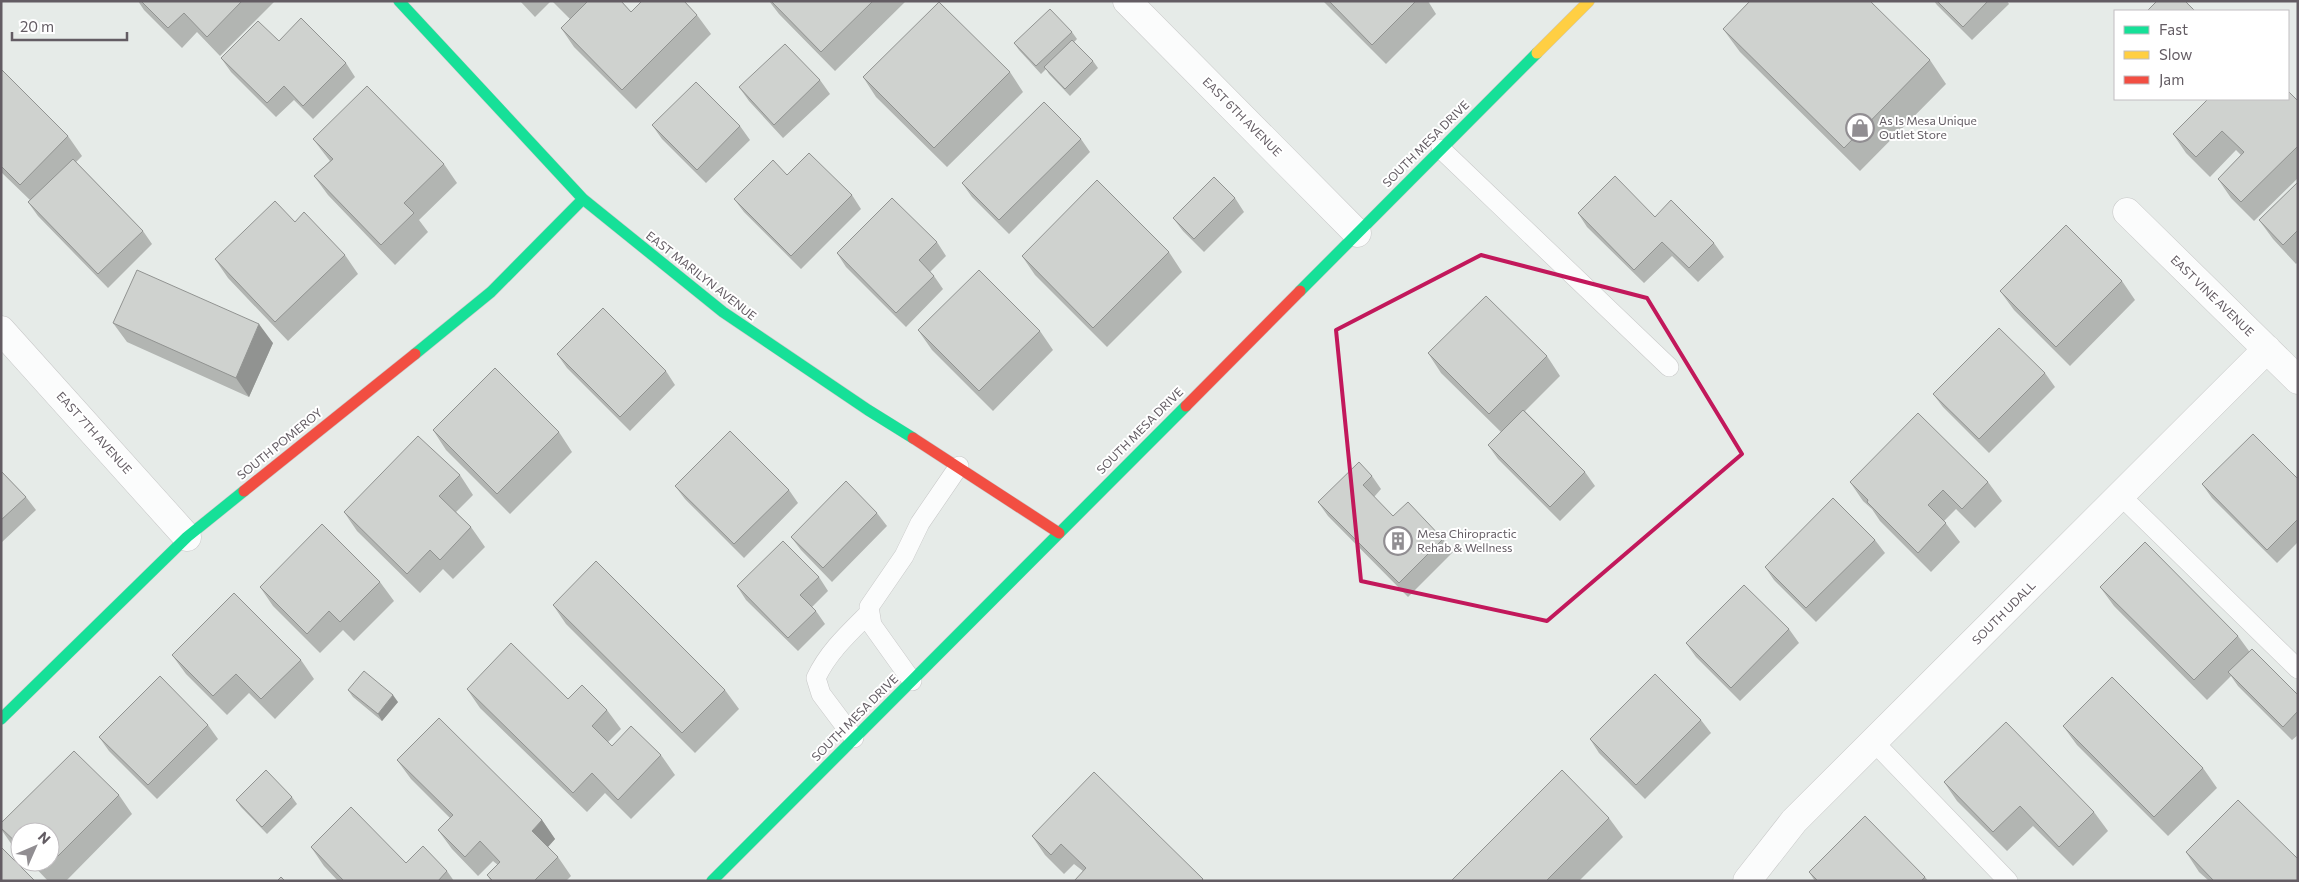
<svg xmlns="http://www.w3.org/2000/svg" width="2299" height="882" font-family="Commissioner,sans-serif">
<style>
.lines{fill:none;stroke-linecap:round;stroke-linejoin:round}
.lane-casing{stroke:#c8c8c8;stroke-width:20}
.street-casing{stroke:#c8c8c8;stroke-width:29}
.fast-casing{stroke:#c8c8c8;stroke-width:12}
.slow-casing{stroke:#c8c8c8;stroke-width:12}
.jam-casing{stroke:#c8c8c8;stroke-width:12}
.lane{stroke:#fbfcfc;stroke-width:19}
.street{stroke:#fbfcfc;stroke-width:28}
.fast{stroke:#16e098;stroke-width:11}
.slow{stroke:#ffcf43;stroke-width:11}
.jam{stroke:#f24e42;stroke-width:11}
.wall{fill:#b2b5b2}
.shaded-wall{fill:#919391}
.building{fill:#cfd2cf;stroke:#919391}
.marked{fill:none;stroke:#c2185b;stroke-width:4;stroke-linejoin:round}
.labels{text-anchor:middle;stroke-width:4;stroke-linejoin:round;paint-order:stroke}
.street-label{font-size:12px;fill:#635c63;stroke:#fff}
.poi-label{font-size:12px;fill:#635c63;stroke:#fff;text-anchor:start}
</style>
<rect width="100%" height="100%" fill="#e6ebe8"/>
<g class="lines">
<defs>
<path id="lane" d="M1441,149L1669,367
M2122,497L2298,669
M912,681L872,625L869,607L904,556L920,523L959,466
M854,738L821,694L816,678C828,652 849,633 869,613
M1874,742L2008,881"/>
<path id="street" d="M1127,1L1357,233
M2127,212L2298,380
M1,330L187,537
M1747,881L1794,821L2267,349"/>
<path id="fast" d="M399,1L583,199L723,312L868,410L913,438
M1300,291L1537,53
M415,354L491,292L583,199
M1,719L187,537L244,491
M712,881L1186,406"/>
<path id="slow" d="M1537,53L1589,1"/>
<path id="jam" d="M1186,406L1300,291
M913,438L1059,533
M244,491L415,354"/>
</defs>
<!-- lane casing -->
<use href="#lane" class="lane-casing"/>
<!-- street casing -->
<use href="#street" class="street-casing"/>
<!-- fast casing -->
<use href="#fast" class="fast-casing"/>
<!-- slow casing -->
<use href="#slow" class="slow-casing"/>
<!-- jam casing -->
<use href="#jam" class="jam-casing"/>
<!-- lane -->
<use href="#lane" class="lane"/>
<!-- street -->
<use href="#street" class="street"/>
<!-- fast -->
<use href="#fast" class="fast"/>
<!-- slow -->
<use href="#slow" class="slow"/>
<!-- jam -->
<use href="#jam" class="jam"/>
</g>
<!-- wall -->
<path class="wall" d="M138,1H275L220,56L197,32L182,48L144,10Z
M520,1H551L535,17Z
M552,1H621L631,12L697,15L711,34L636,109L574,47L561,28L570,19Z
M769,1H906L835,71L779,14Z
M1323,1H1428L1436,14L1386,64Z
M1934,1H2007L2009,4L1972,40L1937,5Z
M1723,29L1930,60L1946,84L1860,171L1740,52Z
M1072,32L1077,39L1074,42L1093,61L1098,68L1070,96L1049,74L1046,69L1041,74L1019,50L1014,43Z
M279,41L346,63L355,77L313,119L294,100L276,117L231,72L221,58Z
M1,69L68,136L82,156L76,162L143,231L152,244L108,288L38,216L28,202L30,200L1,172Z
M1010,72L1023,92L947,167L876,97L863,77Z
M820,80L830,94L783,138L749,101L739,87Z
M2298,101V178L2254,221L2231,198L2218,179L2241,155L2236,150L2210,177L2186,153L2173,134Z
M652,125L740,126L750,140L706,183L662,139Z
M313,139L444,164L457,183L419,220L428,232L395,265L328,195L314,176L330,161Z
M1081,139L1090,152L1009,234L972,197L962,183Z
M787,175L852,195L861,209L801,269L744,212L734,199Z
M2298,182V262L2296,264L2273,239L2259,220Z
M1235,198L1244,212L1204,252L1183,231L1173,218Z
M1578,213L1655,217L1714,243L1724,257L1698,282L1672,256L1644,283L1587,227Z
M295,222L345,255L358,274L288,341L228,278L215,259Z
M937,242L946,256L930,272L934,276L943,289L906,327L846,267L837,253Z
M1169,252L1182,272L1107,347L1035,275L1022,256Z
M2122,281L2135,300L2070,366L2014,310L2000,291Z
M113,323L273,343L249,397L127,342Z
M918,330L1040,331L1053,350L993,411L932,350Z
M1428,353L1547,356L1560,376L1525,411L1585,472L1595,486L1560,521L1498,459L1488,445L1501,432L1441,373Z
M557,354L666,371L675,385L630,431L567,368Z
M2045,373L2055,387L1989,453L1943,407L1933,394Z
M433,430L559,432L572,452L510,514L446,450Z
M1,471L26,497L36,510L1,543Z
M460,475L473,495L456,512L471,527L485,547L453,579L443,569L420,593L357,531L344,512Z
M1372,476L1381,489L1374,497L1393,516L1443,539L1453,552L1408,597L1328,516L1318,502Z
M2298,479V542L2277,563L2212,498L2202,484Z
M1850,482H1988L2002,501L1975,528L1956,509L1944,521L1960,542L1931,572L1880,521L1872,509L1863,501Z
M675,486L789,490L798,503L744,558L685,499Z
M877,513L887,526L832,582L801,550L791,537Z
M1875,540L1885,553L1816,622L1774,580L1765,567Z
M819,577L828,591L812,607L816,611L825,624L798,651L746,600L737,586Z
M380,582L394,601L354,641L343,630L320,653L273,606L260,587Z
M2100,587L2238,636L2249,651L2298,695V735L2292,740L2238,686L2231,676L2207,700L2114,606Z
M553,605L725,690L739,709L695,753L566,624Z
M1789,629L1799,643L1740,701L1696,657L1686,643Z
M172,655L301,660L314,679L275,719L249,693L227,715L186,674Z
M467,689L568,699L607,710L621,729L608,742L612,746L661,755L675,775L631,819L605,793L587,812L480,708Z
M348,690L398,702L382,721L353,697Z
M1701,720L1711,733L1645,799L1599,753L1590,739Z
M208,725L218,739L157,799L109,751L99,737Z
M2063,726L2203,768L2217,788L2168,836L2077,745Z
M397,760L542,820L555,839L548,847L558,857L571,876L566,881H491L487,875L498,865L493,861L478,876L452,849L438,830L450,818L411,779Z
M1944,782L2094,812L2108,831L2073,866L2033,826L2007,851L1957,801Z
M119,795L132,814L66,881H48L30,862H50L20,832V852L12,845L1,829V823Z
M292,797L297,804L267,834L241,807L236,800Z
M1609,818L1623,837L1579,881H1451Z
M1032,836L1203,879L1204,881H1075L1083,871L1074,864L1064,874L1045,855Z
M311,847L406,863L447,871L454,881H338L324,866Z
M2186,852L2298,881H2209L2199,872Z
M1809,872L1925,877L1928,881H1815Z"/>
<!-- shaded-wall -->
<path class="shaded-wall" d="M259,324L273,343L249,397L236,378Z
M393,695L398,702L382,721L378,714Z
M542,820L555,839L545,850L532,831Z"/>
<!-- building -->
<path class="building" d="M141,1H242L207,37L184,13L168,28Z
M588,1H621L631,12L642,1H684L697,15L622,90L561,28Z
M771,1H873L821,52Z
M1329,1H1416L1372,45Z
M1750,1H1870L1930,60L1844,148L1723,29Z
M1937,1H1988L1963,27Z
M2157,1H2185L2195,11H2147Z
M939,2L1010,72L934,148L863,77Z
M1050,9L1072,32L1036,66L1014,43Z
M301,18L346,63L303,106L284,86L267,103L221,58L258,21L279,41Z
M1072,40L1093,61L1065,89L1044,67Z
M785,44L820,80L774,125L739,87Z
M1,69L68,136L20,185L1,166Z
M696,82L740,126L697,170L652,125Z
M367,86L444,164L404,203L414,213L381,245L314,176L333,159L313,139Z
M2288,91L2298,101V146L2241,202L2218,179L2244,152L2222,131L2196,157L2173,134L2208,99H2288Z
M1044,102L1081,139L999,220L962,183Z
M809,153L852,195L791,256L734,199L773,160L787,175Z
M73,159L143,231L98,274L28,202Z
M1615,176L1655,217L1671,200L1714,243L1689,268L1662,242L1634,270L1578,213Z
M1214,177L1235,198L1194,239L1173,218Z
M1097,180L1169,252L1093,328L1022,256Z
M2298,182V230L2283,245L2259,220Z
M892,198L937,242L919,260L934,276L896,313L837,253Z
M275,201L295,222L304,212L345,255L275,322L215,259Z
M2066,225L2122,281L2056,347L2000,291Z
M137,270L259,324L236,378L113,323Z
M979,270L1040,331L979,391L918,330Z
M1486,296L1547,356L1489,414L1428,353Z
M603,308L666,371L620,417L557,354Z
M1999,328L2045,373L1979,439L1933,394Z
M495,368L559,432L497,494L433,430Z
M1523,410L1585,472L1550,507L1488,445Z
M1918,413L1988,482L1962,509L1943,490L1928,505L1946,523L1918,553L1867,502L1868,500L1850,482Z
M730,431L789,490L734,544L675,486Z
M2253,434L2298,479V519L2267,550L2202,484Z
M418,436L460,475L439,496L471,527L440,560L430,550L407,574L344,512Z
M1359,462L1372,476L1363,485L1393,516L1408,502L1443,539L1399,583L1318,502Z
M1,471L26,497L1,520Z
M846,481L877,513L823,568L791,537Z
M1833,498L1875,540L1806,608L1765,567Z
M322,524L380,582L340,622L329,611L307,634L260,587Z
M783,541L819,577L800,595L816,611L788,638L737,586Z
M2145,542L2238,636L2194,680L2100,587Z
M596,561L725,690L682,733L553,605Z
M1744,585L1789,629L1731,688L1686,643Z
M234,593L301,660L261,699L236,674L213,696L172,655Z
M511,643L568,699L582,685L607,710L592,726L612,746L631,726L661,755L618,800L592,773L573,793L467,689Z
M2252,649L2298,695V711L2283,727L2228,672Z
M364,671L393,695L378,714L348,690Z
M1655,674L1701,720L1636,785L1590,739Z
M160,676L208,725L148,785L99,737Z
M2112,677L2203,768L2154,817L2063,726Z
M439,718L542,820L532,831L558,857L534,881H493L487,875L500,862L480,841L465,857L438,830L453,815L397,760Z
M2006,722L2094,812L2059,847L2020,806L1993,832L1944,782Z
M74,751L119,795L44,870L36,862H50V832H20V846L1,828V823Z
M266,770L292,797L262,827L236,800Z
M1562,770L1609,818L1546,881H1451Z
M1094,772L1203,879L1201,881H1076L1075,880L1086,868L1061,844L1051,855L1032,836Z
M2238,800L2298,859V881H2214L2186,852Z
M351,807L406,863L423,846L447,871L438,881H344L311,847Z
M1865,816L1925,877L1921,881H1818L1809,872Z
M1,847L35,881H1Z
M281,877L285,881H277Z"/>
<!-- marked area -->
<path class="marked" d="M1481,255L1647,298L1742,454L1547,621L1361,581L1336,330Z"/>
<!-- icons -->
<defs>
<symbol id="shop-ring" viewBox="-11 -11 22 22"><circle r="9.5" fill="#fff" stroke="#918e92" stroke-width="1.5"/><path d="M-5-2.5h2.3a2.7 3.5 0 0 1 5.4 0H5L5.5 6h-11ZM-1.5-2.5h3a1.5 2.3 0 0 0-3 0Z" fill="#918e92"/></symbol>
<symbol id="building-ring" viewBox="-11 -11 22 22"><circle r="9.5" fill="#fff" stroke="#918e92" stroke-width="1.5"/><path d="M-4-6H4V6H1V3H-1V6H-4ZM-2.5-4.3h1.7v1.8h-1.7ZM.8-4.3h1.7v1.8H.8ZM-2.5-1h1.7V.8h-1.7ZM.8-1h1.7V.8H.8Z" fill="#918e92"/></symbol>
</defs>
<g fill-rule="evenodd">
<use href="#shop-ring" x="1844" y="112" width="32" height="32"/>
<use href="#building-ring" x="1382" y="525" width="32" height="32"/>
</g>
<g class="labels">
<!-- street labels -->
<g class="street-label">
<text transform="translate(1242 117) rotate(45)" y="4">EAST 6TH AVENUE</text>
<text transform="translate(1426 144) rotate(-45)" y="4">SOUTH MESA DRIVE</text>
<text transform="translate(701 276) rotate(38)" y="4">EAST MARILYN AVENUE</text>
<text transform="translate(2212 296) rotate(44)" y="4">EAST VINE AVENUE</text>
<text transform="translate(1140 431) rotate(-45)" y="4">SOUTH MESA DRIVE</text>
<text transform="translate(94 433) rotate(48)" y="4">EAST 7TH AVENUE</text>
<text transform="translate(280 444) rotate(-39)" y="4">SOUTH POMEROY</text>
<text transform="translate(2004 613) rotate(-45)" y="4">SOUTH UDALL</text>
<text transform="translate(855 718) rotate(-45)" y="4">SOUTH MESA DRIVE</text>
</g>
<!-- poi labels -->
<g class="poi-label">
<text x="1879" y="125">As Is Mesa Unique<tspan x="1879" dy="14">Outlet Store</tspan></text>
<text x="1417" y="538">Mesa Chiropractic<tspan x="1417" dy="14">Rehab &amp; Wellness</tspan></text>
</g>
</g>
<!-- border -->
<rect width="2299" height="882" fill="none" stroke="#635c63" stroke-width="5"/>
<!-- legend -->
<rect x="2114" y="10" width="175" height="90" fill="#ffffff" stroke="#c1bec1"/>
<rect x="2124" y="26" width="25" height="8" fill="#16e098" stroke="#c1bec1"/>
<text x="2159" y="35" font-size="15" fill="#635c63">Fast</text>
<rect x="2124" y="51" width="25" height="8" fill="#ffcf43" stroke="#c1bec1"/>
<text x="2159" y="60" font-size="15" fill="#635c63">Slow</text>
<rect x="2124" y="76" width="25" height="8" fill="#f24e42" stroke="#c1bec1"/>
<text x="2159" y="85" font-size="15" fill="#635c63">Jam</text>
<!-- north arrow -->
<g transform="translate(35 847) rotate(45)"><circle r="24" fill="#ffffff" stroke="#c1bec1"/>
<path d="M0-4L9 19L0 12L-9 19Z" fill="#918e92"/>
<text y="-8" font-size="14" font-weight="bold" text-anchor="middle" fill="#635c63">N</text>
</g>
<!-- scale -->
<path d="M12 32v8h115v-8" fill="none" stroke="#635c63" stroke-width="2.5"/>
<text x="20" y="32" font-size="15" fill="#635c63" stroke="#ffffff" stroke-width="4" paint-order="stroke">20 m</text>
</svg>
